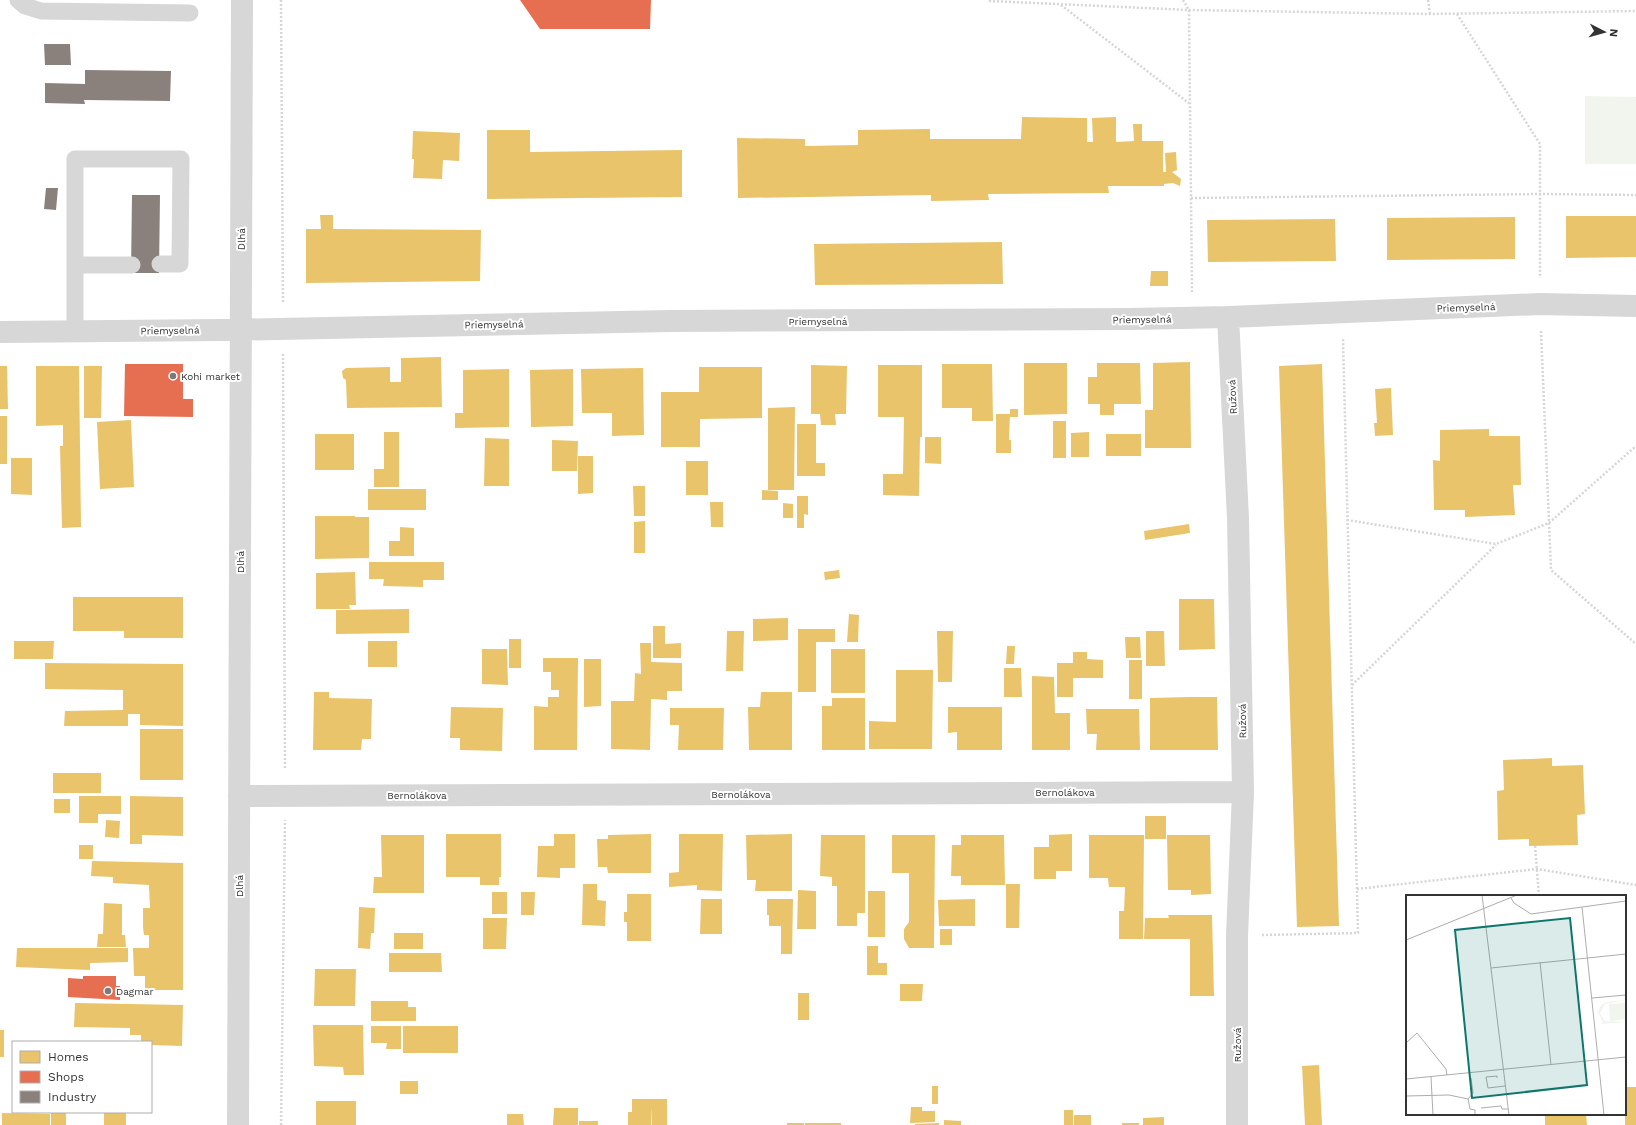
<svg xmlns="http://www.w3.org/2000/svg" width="1636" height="1125" font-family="'Work Sans',sans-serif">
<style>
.green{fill:#f1f5ed}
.homes{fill:#e9c46a}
.shops{fill:#e76f51}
.industry{fill:#8a817c}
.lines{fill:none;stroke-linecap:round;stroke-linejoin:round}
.path{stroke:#d6d6d6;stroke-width:2.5;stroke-dasharray:2 2;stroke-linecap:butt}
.lane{stroke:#d7d7d7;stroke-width:17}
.street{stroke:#d7d7d7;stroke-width:22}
.poi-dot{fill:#7a7a7a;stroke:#fff;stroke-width:1.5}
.labels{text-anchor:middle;stroke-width:4;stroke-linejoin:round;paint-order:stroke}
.street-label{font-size:10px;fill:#333;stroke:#fff}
.poi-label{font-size:10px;fill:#333;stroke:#fff;text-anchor:start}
.inset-road{fill:none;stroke:#adadad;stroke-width:1}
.view{fill:#0f766e;fill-opacity:0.15;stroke:#0f766e;stroke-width:2}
.inset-edge{fill:none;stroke:#333;stroke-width:2}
</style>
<rect width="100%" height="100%" fill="#fff"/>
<!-- green -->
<path class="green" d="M1585,96L1636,97V164H1585Z"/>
<!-- homes -->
<path class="homes" d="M1022,117L1087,118V142H1093L1092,118L1116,117V142L1134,141L1133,124H1142V141H1163V172H1166L1165,153L1176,152L1177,170L1172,172L1181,179L1180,186L1173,183L1164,184V186H1108L1109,193L988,194L989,200L931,201V195L738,198L737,138L805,139V146L858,145V130L930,129V139H1021Z
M487,130H530V152L682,150V197L487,199Z
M413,131L460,133L459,161L443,160L442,179L413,178L414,159H412Z
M320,215H333V229L481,230L480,281L306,283V229H321Z
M1566,216H1636V257L1566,258Z
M1515,217V259L1387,260V218Z
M1335,219L1336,261L1208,262L1207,220Z
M1002,242L1003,284L815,285L814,244Z
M1151,271H1168V286H1150Z
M441,357L442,407L347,408L346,380L343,378L342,371L346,368L390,367V382H401V358Z
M1190,362L1191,448H1145V410H1153V363Z
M1024,363H1067V414L1024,415Z
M1097,363H1140L1141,404H1114V415H1100V404H1088V377H1097Z
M942,364H992L993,421H972V408H942Z
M1322,364L1339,926L1297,927L1279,366Z
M811,365L847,366L846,414H835L836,425H821L820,414H811Z
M878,365H922V437H920L919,496L883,495V474H903L904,417H878Z
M0,366H7L8,409H0Z
M36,366H79L81,527L62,528L60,446H63V425L36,426Z
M84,366H102L101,418H84Z
M699,367H762V418L700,419V447H661V392H699Z
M643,368L644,435L612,436V413H582L581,369Z
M509,369V427L455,428V413H463V370Z
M573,369V426L531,427L530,370Z
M1391,388L1393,435L1375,436L1374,423H1377L1375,389Z
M795,407L794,490H768V408Z
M1010,409H1018V417H1010Z
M996,414H1010L1009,440H1011V453H996Z
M0,416H7V464H0Z
M131,420L134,487L100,489L97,422Z
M1053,421H1066V458H1053Z
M797,424H816V463H825V476H797Z
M1489,429V436H1520L1521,485H1513L1515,515L1465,517V510H1434L1433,460L1440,461V430Z
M384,432H399V487H374V469H384Z
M1089,432V457H1071V433Z
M315,434H354V470H315Z
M1106,434H1141V456H1106Z
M925,437H941V464L925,463Z
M485,438L509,439V486H484Z
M552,440L578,441L577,471H552Z
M578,456H593V493L578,494Z
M11,458H32V495L11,494Z
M686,461H708V495H686Z
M633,486H645V516H634Z
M368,489H426V510H368Z
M762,490L778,491V500H762Z
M797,496H808V515L804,514V528H797Z
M710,502H723V527H711Z
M783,503L793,504V518H783Z
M315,516H355V517H369V558L315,559Z
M645,521V553H634V522Z
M1189,524L1190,533L1145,540L1144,531Z
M400,527L414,528V556H389V541H400Z
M369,562H444V580H423V587L383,586L384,579H369Z
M839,570L840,578L825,580L824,572Z
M355,572L356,605H349L350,609H316V573Z
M73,597H183V638H124V631H73Z
M1179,599H1214L1215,649L1179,650Z
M409,609V633L336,634V610Z
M849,614L859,615L858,642H847Z
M788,618V640L753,641V619Z
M653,626H665V644L681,643V658H653Z
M798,629H835V642H816V692H798Z
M727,631H744L743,671H726Z
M937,631H953L952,682H938Z
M1146,631H1164L1165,666H1146Z
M1125,637H1140L1141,658H1126Z
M509,639H521V668H509Z
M14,641H54L53,659H14Z
M368,641H397V667H368Z
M640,643H651V662L682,663V691H667V700L651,699L650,750L611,749V701H634L635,673L641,674Z
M1007,646H1015L1014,664H1006Z
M482,649H507L508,685L482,684Z
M831,649H865V693H831Z
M1073,652H1087V659L1103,660V678H1073V697H1057V663H1073Z
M543,658H578L577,750H534V706L548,707V697H559V690H551V672H543Z
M584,659H601V706L584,707Z
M1129,660H1142V699H1129Z
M45,663L183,664V726L140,725V714H128V726H64L65,711L123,710V690L45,689Z
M1004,668H1021L1022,697H1004Z
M896,670H933L932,749H869V721L896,722Z
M1032,676L1054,677L1055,713H1070V750H1032Z
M314,692H329V698L372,699L371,739H362L361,750H313Z
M761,692H792V750H749L748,707H760Z
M1190,697H1217L1218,750H1150V698Z
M832,698H865V750H822V706H832Z
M451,707L503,708L502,751L460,750V738H450Z
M948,707H1002V750H957V732L948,733Z
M670,708H724L723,750H678L679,725H670Z
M1086,709H1139L1140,750H1096L1097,734H1087Z
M140,729H183V780H140Z
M1552,758V766L1583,765L1585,814L1577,815L1578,845L1529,846V839L1498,840L1497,791L1504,790L1503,760Z
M53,773H101V793H53Z
M79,796H121V814H98V823H79Z
M130,796L183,797V836L142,835V844H130Z
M54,799H70V813H54Z
M1145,816H1166V839H1145Z
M106,820L120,821L119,838L105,837Z
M446,834H501V877H499V885H480V877H446Z
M554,834H575V868H560V878L537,877L538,846H554Z
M651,834V873H608L607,867H598L597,839H608V835Z
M679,834H723L722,891L697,890V885L669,887V873L679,872Z
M792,834V891H755L756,880H747L746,835Z
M1072,834V871H1056V879H1034V847H1049V835Z
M381,835H424V893H373L374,877H382Z
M821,835H865V913H857V926H837V886H832V877L820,876Z
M892,835H935L934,948H909L904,939V929L909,922V873H892Z
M961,835H1004L1005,885H961V876H951L952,845H961Z
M1089,835H1144L1143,939H1119V911H1124L1125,887H1109L1108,878H1089Z
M1167,835H1210L1211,894L1191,895V890H1168Z
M79,845H93V859H79Z
M92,861L183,863V990H145V976H134L133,948H149V935H144L143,927V908H150L149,885L113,883V877L91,876Z
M583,884H597V900L606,901L605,926L582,925Z
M1006,884H1020L1019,928H1006Z
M798,890L816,891V929H797Z
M868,891H885V937H868Z
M492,892H507V914H492Z
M521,892H535L534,915H521Z
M627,894H651V941H627V922H624V912H627Z
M701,899H722V934H700Z
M767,899H793L792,954H781V926H769V915H767Z
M975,899V926H939L938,900Z
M104,903L122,904V935H125L126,947H97L98,934H103Z
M359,907L375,908L374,933H371L370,949L358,948Z
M1168,915H1212L1214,996H1190V939H1144L1145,918H1169Z
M483,918H507L506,949H483Z
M940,929H952V945H940Z
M394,933H423V949H394Z
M867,946H878V963H887V975H867Z
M17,948H128V962L90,963V970L16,967Z
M389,953H441L442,972H389Z
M315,969H356L355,1006H314Z
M900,984H923L922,1001H900Z
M798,993H809V1020H798Z
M371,1001H408V1007H416V1021H371Z
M75,1003L183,1005L182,1046L151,1045V1042H141V1035H130V1028L74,1027Z
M313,1025H363L364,1075H344L343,1067L314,1066Z
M371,1026H401V1049H386L387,1043H371Z
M403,1026H458V1053H403Z
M0,1030H4V1057H0Z
M1319,1065L1322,1125H1305L1302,1066Z
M400,1081H418V1094H400Z
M932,1086H938V1104H932Z
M1625,1087H1636V1125H1625Z
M632,1099H667V1125H652L651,1107V1125H628V1112H632Z
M316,1101H356V1125H316Z
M911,1107H922V1111H935V1122L910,1123Z
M554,1108H578V1125H553Z
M1064,1110H1073V1125H1064Z
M51,1112H66V1125H51Z
M104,1112H126V1125H104Z
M2,1113L50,1114V1125H2Z
M507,1114H523L524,1125H507Z
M1545,1114H1586L1587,1125H1545Z
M1074,1115H1091V1125H1074Z
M1164,1117V1125H1143V1118Z
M944,1120L961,1121V1125H944Z
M579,1121H598V1125H579Z
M787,1123H804V1125H787Z
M805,1123H841V1125H805Z
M939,1123V1125H915V1124Z
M1122,1123H1139V1125H1122Z"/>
<!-- shops -->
<path class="shops" d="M520,0H651L650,29H540Z
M125,364H183V399H193V417L124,416Z
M83,976H116V986H120V1000L68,997V978L83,979Z"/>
<!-- industry -->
<path class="industry" d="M44,44H70L71,65H45Z
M85,70L171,71L170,101L84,100L85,104L45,103V83L85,84Z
M46,188H58L56,210L44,209Z
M132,195H160L159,273H131Z"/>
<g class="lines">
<!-- path -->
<path class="path" d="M281,0L283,303
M990,0V1L1189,10L1430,14L1636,11
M1183,0L1189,10L1192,292
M1428,0L1430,14
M1061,5L1190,104
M1457,14L1540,144V278
M1191,198L1540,194L1636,195
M1541,331L1551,570L1636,644
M283,354L285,769
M1347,520L1496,544L1549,523L1636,446
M1352,685L1496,545
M1535,846L1539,896
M1357,889L1537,869L1636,885
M1262,935L1358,933L1343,339
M281,1125L285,820"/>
<!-- lane -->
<path class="lane" d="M18,0L25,6L41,11L190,13
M75,265H132
M75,331V159H181L180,264H160"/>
<!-- street -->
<path class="street" d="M1228,317L1238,518L1243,792L1237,936V1125
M0,332L223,330L671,321L1130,319L1228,317L1540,304L1636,306
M239,796L1243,792
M238,1125L242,0"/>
</g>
<!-- markers -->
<g class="poi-dot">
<circle cx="173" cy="376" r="4"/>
<circle cx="108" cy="991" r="4"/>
</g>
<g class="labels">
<!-- street labels -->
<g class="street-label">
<text transform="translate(241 239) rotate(-89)" y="4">Dlhá</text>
<text transform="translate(1466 307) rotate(-2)" y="4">Priemyselná</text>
<text transform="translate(1142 319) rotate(-1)" y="4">Priemyselná</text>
<text x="818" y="325">Priemyselná</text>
<text transform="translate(494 324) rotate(-1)" y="4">Priemyselná</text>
<text transform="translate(170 330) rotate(-1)" y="4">Priemyselná</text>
<text transform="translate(1232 397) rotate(-93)" y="4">Ružová</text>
<text transform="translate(240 562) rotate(-90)" y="4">Dlhá</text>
<text transform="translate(1242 721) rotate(-91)" y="4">Ružová</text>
<text x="1065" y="796">Bernolákova</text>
<text x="741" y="798">Bernolákova</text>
<text x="417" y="799">Bernolákova</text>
<text transform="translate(239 886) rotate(-90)" y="4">Dlhá</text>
<text transform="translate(1237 1045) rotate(-90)" y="4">Ružová</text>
</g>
<!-- poi labels -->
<g class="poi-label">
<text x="181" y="380">Kohi market</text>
<text x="116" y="995">Dagmar</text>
</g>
</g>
<!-- overview -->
<g transform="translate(1406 895)">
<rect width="220" height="220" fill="#fff"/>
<path d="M220,105L199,109L194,118L199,126L220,127L195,129L197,127L192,117L195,110L201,107ZM220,108V124L204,126L203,109Z" fill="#f1f5ed"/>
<path class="inset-road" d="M76,0L103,220M105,3L108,8L125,19L220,6M176,12L198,220M0,45L111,0M134,67L145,170M85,73L220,59M186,103L220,100M0,148L11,138L40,174L41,180M25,182L27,220M91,183V181L80,182L82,193L99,191M0,184L220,162M0,201L43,200L62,204L64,214L69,215V220M62,204L67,198L65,183M75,213L95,211L96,214H102"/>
<path class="view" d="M164,23L181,190L66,203L49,35Z"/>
<rect width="220" height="220" class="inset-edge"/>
</g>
<!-- legend -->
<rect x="12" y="1041" width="140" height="72" fill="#ffffff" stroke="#adadad"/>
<rect x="20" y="1051" width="20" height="12" fill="#e9c46a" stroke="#adadad"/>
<text x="48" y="1061" font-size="12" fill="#333333">Homes</text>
<rect x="20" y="1071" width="20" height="12" fill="#e76f51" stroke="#adadad"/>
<text x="48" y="1081" font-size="12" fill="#333333">Shops</text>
<rect x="20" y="1091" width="20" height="12" fill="#8a817c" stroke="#adadad"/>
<text x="48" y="1101" font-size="12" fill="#333333">Industry</text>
<!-- north arrow -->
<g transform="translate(1604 32) rotate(96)" stroke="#ffffff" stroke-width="3" paint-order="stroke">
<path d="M0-3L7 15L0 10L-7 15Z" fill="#333333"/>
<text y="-6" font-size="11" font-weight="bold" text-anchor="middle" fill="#333333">N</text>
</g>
</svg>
